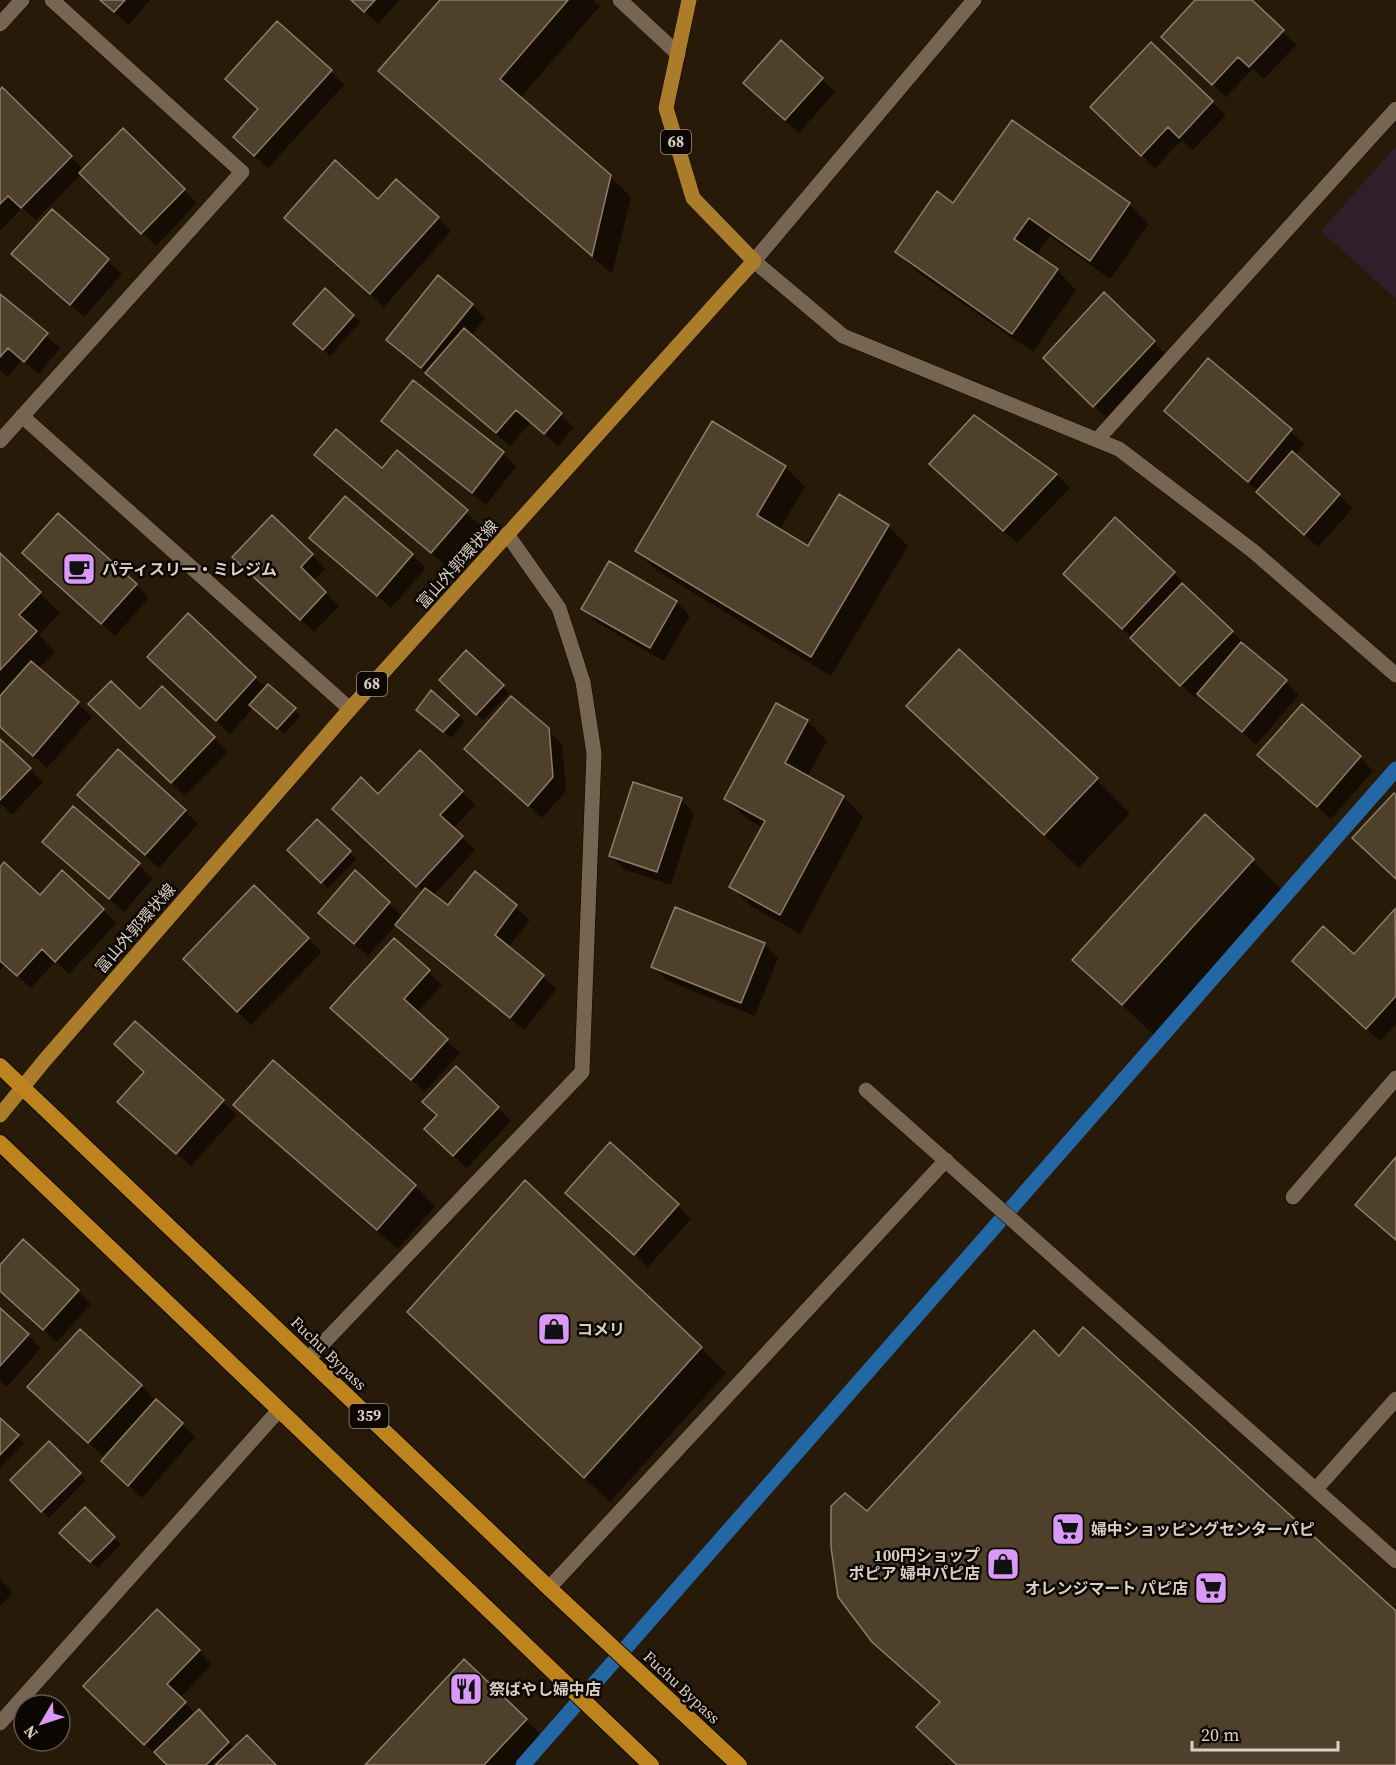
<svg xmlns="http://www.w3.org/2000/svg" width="1396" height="1765" font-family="'Source Serif 4','Noto Sans JP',serif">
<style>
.education{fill:#2e1f2a}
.shadow{fill:#0007}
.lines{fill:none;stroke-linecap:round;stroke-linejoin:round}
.stream{stroke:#2368a4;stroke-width:15}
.building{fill:#4f402c;stroke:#8e7d68;stroke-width:1.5}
.service-casing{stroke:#100500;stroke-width:16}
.minor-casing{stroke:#100500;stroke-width:16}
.tertiary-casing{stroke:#100500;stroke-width:16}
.primary-casing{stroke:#100500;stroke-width:16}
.trunk-casing{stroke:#100500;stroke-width:18}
.service{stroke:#766651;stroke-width:15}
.minor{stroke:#766651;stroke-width:15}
.tertiary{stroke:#766651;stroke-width:15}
.primary{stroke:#ab7d2a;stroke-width:15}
.trunk{stroke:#bd841d;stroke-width:16}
.labels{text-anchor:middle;stroke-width:5;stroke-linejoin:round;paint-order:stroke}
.shield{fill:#0c0702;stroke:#9c938a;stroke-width:1.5}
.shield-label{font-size:15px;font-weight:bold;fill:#d9cfc4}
.street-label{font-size:16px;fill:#d9cfc4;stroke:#0c0702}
.poi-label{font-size:16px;font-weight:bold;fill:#d9cfc4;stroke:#0c0702;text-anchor:start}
</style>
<rect width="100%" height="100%" fill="#281a08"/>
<!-- education -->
<path class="education" d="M1396,146V299L1321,231Z"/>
<!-- shadow -->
<path class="shadow" d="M99,0H150L129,25Z
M353,0H400L378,24Z
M442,0H593L600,6L520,98L610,176L631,197L612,274L400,90L381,71Z
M1197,0H1250L1296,45L1264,79L1253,69L1226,97L1176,50Z
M330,71L344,85L268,168L248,150Z
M822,79L835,92L799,133L758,96Z
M2,89L84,170L123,130L197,203L156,246L81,174L36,220L22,208L0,231V92Z
M1212,102L1226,115L1193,150L1182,140L1155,168L1106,121Z
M1013,122L1129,204L1149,224L1110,279L1050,236L1036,256L1057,270L1076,290L1033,352L917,272L897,252L954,205Z
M379,201L438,218L451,231L384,307L300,231Z
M52,211L122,274L84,317L27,267Z
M326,290L360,322L330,356L302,331Z
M1104,295L1168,356L1108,419L1058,372Z
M0,296L60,348L39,374L22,360L8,377L0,370Z
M472,305L485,318L471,336L574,427L558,446L531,422L510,446L388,340Z
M1208,360L1304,444L1295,456L1353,508L1318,547L1271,506L1258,491L1166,410Z
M974,417L1057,475L1070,488L1017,543L945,478Z
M383,420L503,453L516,467L486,505L396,434Z
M397,452L480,525L446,566L316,455L382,470Z
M785,467L805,487L779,530L808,548L839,496L888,526L908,546L831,676L656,570L636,551Z
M311,538L412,555L426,568L391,608Z
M0,555L60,613L39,635L55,652L39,669L92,717L47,768L0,727Z
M312,555L325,569L313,581L339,606L314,632L248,570Z
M609,563L677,602L690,616L664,661L596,622L583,608Z
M37,567L136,585L149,598L115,636Z
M1174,573L1187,586L1186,588L1299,695L1256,745L1199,694L1195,698L1078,587Z
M466,652L509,693L483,720L447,687Z
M162,670L255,678L301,716L284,734L254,707L230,734Z
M162,688L228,752L185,796L104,718L140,711Z
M908,706L1096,779L1130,813L1079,868Z
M424,716H458L465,722L451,738Z
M807,721L827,741L807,777L844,797L863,817L800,934L751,906L731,886L763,828L746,818L726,799Z
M548,730L562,744L566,791L542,818L480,762Z
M0,741L43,782L12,815L0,803Z
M1360,757L1373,771L1331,819L1273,768Z
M462,792L475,805L453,829L475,850L433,896L448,907L475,873L530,920L508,948L557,989L524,1030L410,939L396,925L368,956L333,926L355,873L403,917L423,892L348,822L379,796Z
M681,800L694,813L671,885L624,869L611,856Z
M73,808L153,878L124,912L44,842Z
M93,808L185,811L198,824L159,868Z
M1205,816L1287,894L1156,1037L1074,960Z
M317,821L357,859L328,888L289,850Z
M0,869L40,897L103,910L117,923L69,974L56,961L31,988L5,965L0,970Z
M254,887L322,952L251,1025L185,959Z
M1395,911L1396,1024L1380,1041L1307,974L1354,956Z
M394,940L442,985L417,1013L460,1053L425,1092L346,1021Z
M764,944L778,958L755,1016L666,980L653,966Z
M135,1023L237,1115L191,1166L133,1115L145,1072Z
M273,1062L415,1186L435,1206L398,1249L255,1125L236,1105Z
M498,1108L511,1121L467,1168L439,1143Z
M678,1205L691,1219L648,1267L580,1206Z
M0,1267L78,1291L91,1304L57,1342L0,1289Z
M0,1310L41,1348L7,1387L0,1381Z
M434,1337L701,1348L726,1373L610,1502Z
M141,1386L195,1437L142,1498L116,1474L128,1433L126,1431L103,1456L43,1400Z
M0,1420L24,1443L0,1468Z
M49,1443L86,1480L49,1518L12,1480Z
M85,1509L121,1544L98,1568L61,1533Z
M0,1579L13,1592L0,1606Z
M157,1611L212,1664L180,1698L196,1714L212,1725L235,1749L274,1765H169L160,1755L158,1757L85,1686Z
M526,1720L546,1740L522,1765H368Z"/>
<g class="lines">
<!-- stream -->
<path class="stream" d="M523,1765L1396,769"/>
</g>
<!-- building -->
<path class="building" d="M100,0H125L114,12Z
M351,0H375L364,12Z
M440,0H568L500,79L611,175L592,256L378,71Z
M1195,0H1252L1284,30L1249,67L1238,57L1212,85L1161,37Z
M277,21L332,70L254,156L233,137L258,109L225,79Z
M781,40L823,78L785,120L743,83Z
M1151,42L1213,101L1179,138L1168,127L1141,156L1090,107Z
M2,87L72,156L21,208L8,196L0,204V90Z
M1012,120L1130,203L1090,261L1029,218L1014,239L1058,269L1012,334L895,252L937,191L953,203Z
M123,128L185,189L141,234L79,173Z
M335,160L378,199L396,179L439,217L370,294L284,218Z
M52,209L109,259L70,305L11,254Z
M438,275L473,304L421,368L386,340Z
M325,288L354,315L323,350L293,324Z
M1104,292L1155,341L1093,407L1043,358Z
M0,294L48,333L24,362L8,348L0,357Z
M464,328L562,413L544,434L516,410L496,433L425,373Z
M1208,358L1292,429L1248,482L1164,411Z
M413,380L504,452L472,493L381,421Z
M974,415L1057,474L1003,531L929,464Z
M712,421L786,466L757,515L808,546L839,494L889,525L811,657L635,551Z
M336,429L382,468L397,450L468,510L431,553L314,455Z
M1292,451L1340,494L1304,535L1256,492Z
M345,496L413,554L377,596L309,538Z
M58,513L137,584L101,624L22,553Z
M272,515L313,554L301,567L326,592L300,620L232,557Z
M1115,517L1175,572L1122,629L1063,574Z
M0,553L41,592L19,615L37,631L0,670Z
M609,561L677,601L650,648L581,609Z
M1182,583L1233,631L1180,686L1130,638Z
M188,613L256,677L216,721L147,657Z
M1241,642L1287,680L1242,732L1197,694Z
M959,649L1098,778L1044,835L906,706Z
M466,650L504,685L476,715L439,680Z
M31,661L79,702L33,756L0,727V696Z
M111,681L140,709L162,686L215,737L171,783L88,704Z
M268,684L296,708L277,729L249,705Z
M431,690L459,715L443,732L416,710Z
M511,696L549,728L553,777L528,806L464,749Z
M776,703L808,720L785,763L844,796L780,915L729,887L765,821L724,799Z
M1302,704L1361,756L1317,807L1257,755Z
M0,739L31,768L0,800Z
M118,749L186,810L145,855L77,795Z
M420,750L463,791L440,815L463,836L416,887L332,809L361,777L378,794Z
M633,782L682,798L657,872L609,856Z
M1394,793L1396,795V879L1352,838Z
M73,806L140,863L109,899L42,842Z
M1205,814L1254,859L1122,1005L1072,960Z
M317,819L351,851L321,883L287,850Z
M4,862L40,895L62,870L104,909L55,962L42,949L17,976L0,961V867Z
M355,870L390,902L354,944L318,913Z
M475,871L517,905L495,935L544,975L510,1018L395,925L425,888L448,905Z
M254,885L309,938L237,1012L183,959Z
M675,907L765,943L741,1003L651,967Z
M1395,909L1396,996L1366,1029L1292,961L1323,926L1354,954Z
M394,938L430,970L404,999L448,1039L411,1080L330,1008Z
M135,1021L224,1100L176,1154L117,1102L144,1072L114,1044Z
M273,1060L416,1185L377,1230L233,1105Z
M456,1066L499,1107L453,1156L424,1129L437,1115L422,1102Z
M610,1142L679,1204L634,1255L565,1193Z
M1396,1157V1240L1355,1205Z
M525,1180L702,1347L584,1478L407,1312Z
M23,1239L79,1290L43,1330L0,1291V1265Z
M0,1308L29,1334L0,1366Z
M1083,1327L1396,1611V1765H957L916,1727L940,1702L872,1642L838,1597L831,1547V1506L845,1493L867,1511L1034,1330L1059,1356Z
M80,1329L142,1385L88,1443L27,1387Z
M156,1399L183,1423L128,1486L101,1461Z
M0,1418L19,1435L0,1455Z
M49,1441L81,1473L41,1512L10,1480Z
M85,1507L115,1537L90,1562L59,1533Z
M157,1609L200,1650L167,1684L186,1702L144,1745L83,1686Z
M464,1659L527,1719L484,1765H365Z
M199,1709L229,1742L206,1765H167L154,1752Z
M247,1735L276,1765H215Z"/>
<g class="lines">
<defs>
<path id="service" d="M866,1090L1396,1561
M1316,1489L1396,1399
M549,1588L946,1160"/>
<path id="minor" d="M620,0L678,54
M0,24L22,0
M754,261L843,336L1119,449L1253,551L1396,675
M22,416L350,709
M1097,440L1396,109
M0,441L242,172L52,0
M1293,1197L1396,1078
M309,1358L582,1072L594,753L583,682L559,608L507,534
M0,1723L279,1410"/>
<path id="tertiary" d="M754,261L974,0"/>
<path id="primary" d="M0,1115L44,1061L350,709L754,261L693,198L666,108L689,0"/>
<path id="trunk" d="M0,1066L549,1588L739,1765
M0,1143L651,1765"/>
</defs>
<!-- service casing -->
<use href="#service" class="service-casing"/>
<!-- minor casing -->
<use href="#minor" class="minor-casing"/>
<!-- tertiary casing -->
<use href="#tertiary" class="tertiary-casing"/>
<!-- primary casing -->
<use href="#primary" class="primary-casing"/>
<!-- trunk casing -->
<use href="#trunk" class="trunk-casing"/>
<!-- service -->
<use href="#service" class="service"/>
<!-- minor -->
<use href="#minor" class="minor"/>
<!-- tertiary -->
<use href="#tertiary" class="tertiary"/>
<!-- primary -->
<use href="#primary" class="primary"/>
<!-- trunk -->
<use href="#trunk" class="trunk"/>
</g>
<!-- icons -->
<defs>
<symbol id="cafe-square" viewBox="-11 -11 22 22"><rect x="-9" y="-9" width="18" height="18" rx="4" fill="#d99af7" stroke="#0c0702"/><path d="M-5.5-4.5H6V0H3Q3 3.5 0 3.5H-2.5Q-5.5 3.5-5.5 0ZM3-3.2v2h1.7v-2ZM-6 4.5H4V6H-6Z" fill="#111"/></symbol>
<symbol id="shop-square" viewBox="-11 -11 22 22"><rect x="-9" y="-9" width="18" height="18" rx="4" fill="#d99af7" stroke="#0c0702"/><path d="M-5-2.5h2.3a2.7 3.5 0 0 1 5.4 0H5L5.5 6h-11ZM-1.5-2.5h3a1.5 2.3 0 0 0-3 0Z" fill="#111"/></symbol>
<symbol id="supermarket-square" viewBox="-11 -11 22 22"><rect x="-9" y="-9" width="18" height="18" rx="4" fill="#d99af7" stroke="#0c0702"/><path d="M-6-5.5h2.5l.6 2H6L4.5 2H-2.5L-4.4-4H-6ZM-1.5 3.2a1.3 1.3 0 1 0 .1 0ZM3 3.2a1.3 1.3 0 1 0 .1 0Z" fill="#111"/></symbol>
<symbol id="restaurant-square" viewBox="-11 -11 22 22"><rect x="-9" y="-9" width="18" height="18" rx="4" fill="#d99af7" stroke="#0c0702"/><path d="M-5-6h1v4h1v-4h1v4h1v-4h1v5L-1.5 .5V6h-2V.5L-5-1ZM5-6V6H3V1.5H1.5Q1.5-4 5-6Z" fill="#111"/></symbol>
</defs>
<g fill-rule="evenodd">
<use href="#cafe-square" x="60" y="550" width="38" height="38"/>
<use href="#shop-square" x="535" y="1310" width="38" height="38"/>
<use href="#supermarket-square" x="1049" y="1510" width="38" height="38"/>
<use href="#shop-square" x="984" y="1545" width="38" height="38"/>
<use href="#supermarket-square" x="1192" y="1569" width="38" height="38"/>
<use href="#restaurant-square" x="447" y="1670" width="38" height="38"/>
</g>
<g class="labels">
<!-- shield labels -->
<g class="shield">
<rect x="661" y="130" width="30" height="24" rx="4.5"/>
<rect x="357" y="672" width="30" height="24" rx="4.5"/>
<rect x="349.5" y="1404" width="39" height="24" rx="4.5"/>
</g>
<g class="shield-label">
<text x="676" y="147">68</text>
<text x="372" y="689">68</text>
<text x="369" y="1421">359</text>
</g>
<!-- street labels -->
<g class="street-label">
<text transform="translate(457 564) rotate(-48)" y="6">富山外郭環状線</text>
<text transform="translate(135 928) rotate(-49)" y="6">富山外郭環状線</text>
<text transform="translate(329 1353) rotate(44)" y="6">Fuchu Bypass</text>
<text transform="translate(682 1687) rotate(43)" y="6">Fuchu Bypass</text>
</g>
<!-- poi labels -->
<g class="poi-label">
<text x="102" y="575">パティスリー・ミレジム</text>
<text x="577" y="1335">コメリ</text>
<text x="1091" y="1535">婦中ショッピングセンターパピ</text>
<text x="980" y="1561" text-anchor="end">100円ショップ<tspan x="980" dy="18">ポピア 婦中パピ店</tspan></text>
<text x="1188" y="1594" text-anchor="end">オレンジマート パピ店</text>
<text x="489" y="1695">祭ばやし婦中店</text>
</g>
</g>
<!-- north arrow -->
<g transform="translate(42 1723) rotate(231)"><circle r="28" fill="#0c0702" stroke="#5e5750" stroke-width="1.5"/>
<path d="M0-4.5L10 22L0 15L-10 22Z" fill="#d99af7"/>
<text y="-9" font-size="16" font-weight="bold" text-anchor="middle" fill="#d9cfc4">N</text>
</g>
<!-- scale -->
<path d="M1192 1741v9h146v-9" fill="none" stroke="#d9cfc4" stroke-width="3"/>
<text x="1201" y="1741" font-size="18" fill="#d9cfc4" stroke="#0c0702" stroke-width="4.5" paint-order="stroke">20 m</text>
</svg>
